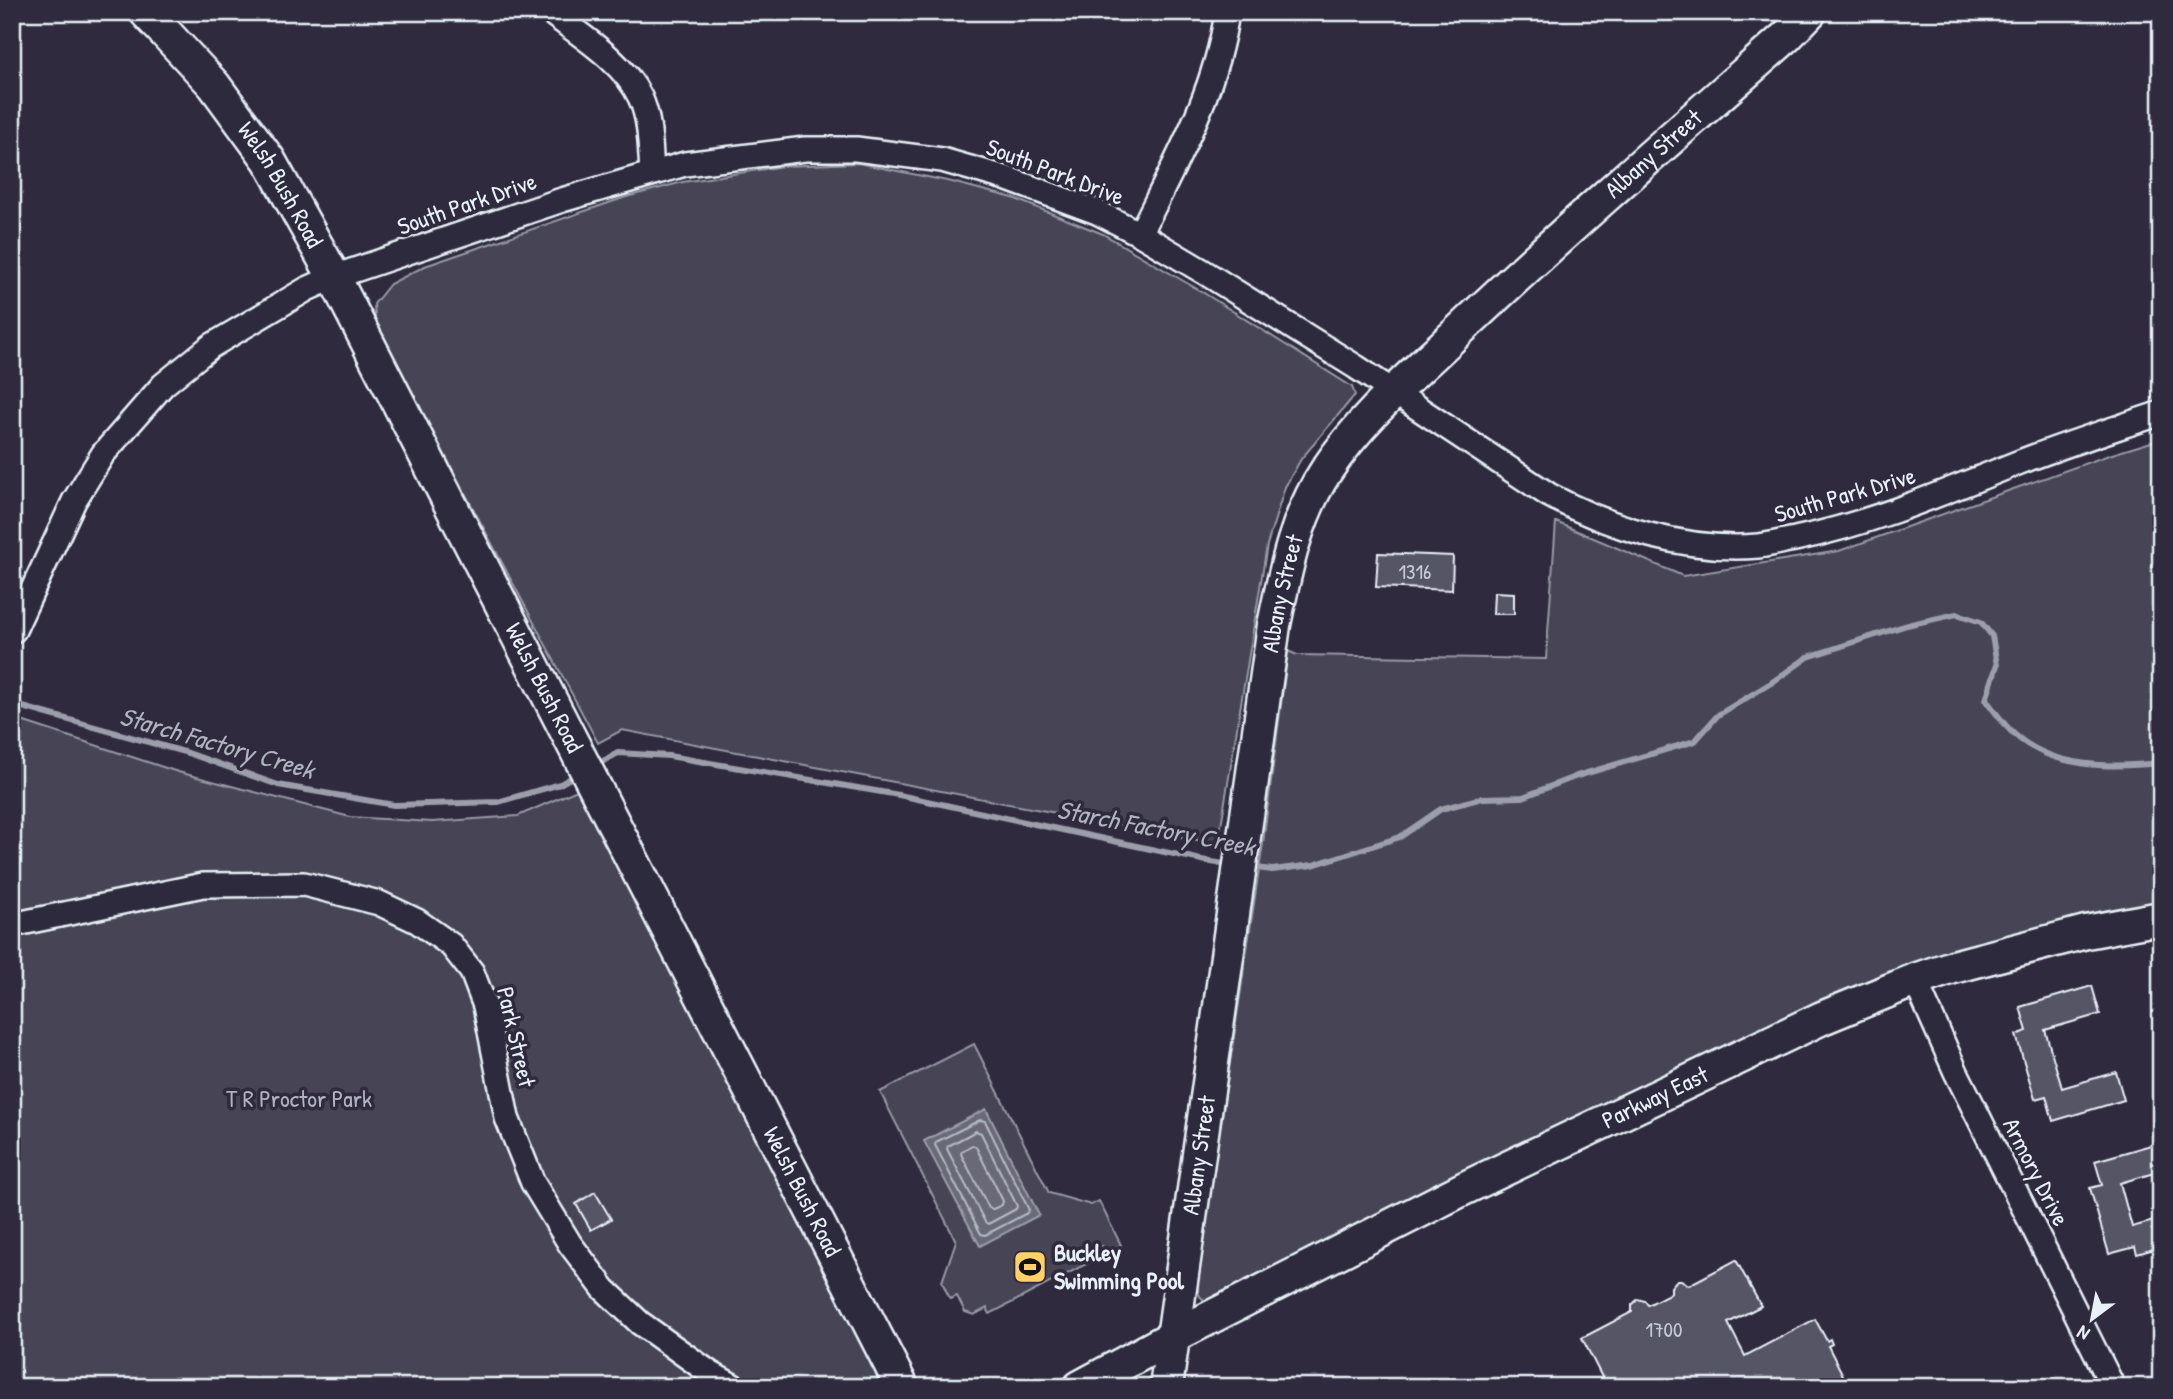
<svg xmlns="http://www.w3.org/2000/svg" width="2173" height="1399" font-family="'Patrick Hand',sans-serif">
<style>
.green{fill:#464455;stroke:#979aa6;stroke-width:2}
.water{fill:#696978;stroke:#9c9fab;stroke-width:2}
.lines{fill:none;stroke-linecap:round;stroke-linejoin:round}
.shore{stroke:#b5bbc5;stroke-width:2}
.stream{stroke:#9c9fab;stroke-width:6}
.building{fill:#575565;stroke:#e8f1f8;stroke-width:2}
.street-casing{stroke:#e8f1f8;stroke-width:28}
.secondary-casing{stroke:#e8f1f8;stroke-width:37}
.street{stroke:#2f2a3d;stroke-width:23}
.secondary{stroke:#2f2a3d;stroke-width:32}
.labels{text-anchor:middle;stroke-width:7;stroke-linejoin:round;paint-order:stroke}
.number-label{font-size:21px;fill:#c4cad3}
.street-label{font-size:24px;fill:#e8f1f8;stroke:#2f2a3d}
.park-label{font-size:24px;fill:#afb4bf;stroke:#2f2a3d}
.poi-label{font-size:24px;font-weight:bold;fill:#e8f1f8;stroke:#2f2a3d;text-anchor:start}
.water-label{font-size:26px;font-style:italic;fill:#afb4be;stroke:#2f2a3d}
</style>
<rect width="100%" height="100%" fill="#2f2a3d"/>
<filter id="ink" filterUnits="userSpaceOnUse"><feTurbulence type="fractalNoise" baseFrequency=".0143" numOctaves="2"/><feDisplacementMap in="SourceGraphic" scale="14" xChannelSelector="R" yChannelSelector="G"/><feConvolveMatrix kernelMatrix="1 2 1 2 8 2 1 2 1" color-interpolation-filters="sRGB"/></filter>
<g filter="url(#ink)">
<!-- green -->
<path class="green" d="M858,163L952,182L1013,198L1103,234L1204,293L1352,387L1355,395L1301,459L1285,487L1267,545L1218,844L622,730L598,743L398,367L376,332L374,304L390,284L425,266L626,197L683,182L783,166Z
M2161,439V904L2038,929L1216,1300C1201,1302 1197,1297 1197,1282L1263,843L1288,651L1297,655L1546,659L1556,522L1683,576L1839,551L2109,455Z
M12,718L178,772L350,817L432,822L518,816L577,790L583,802L588,800L889,1387H12Z
M974,1044L1049,1193L1091,1205L1099,1201L1121,1245L1106,1253L1102,1246L1088,1256L1090,1262L990,1314L987,1308L974,1315L965,1312L957,1296L950,1299L942,1282L956,1241L880,1092Z"/>
<!-- water -->
<path class="water" d="M986,1109L1039,1215L980,1246L924,1141Z"/>
<g class="lines">
<!-- shore -->
<path class="shore" d="M980,1120L985,1121L1029,1210L1027,1213L985,1235L981,1234L935,1145L936,1142Z
M976,1131L981,1133L1017,1206L1016,1209L988,1224L985,1222L947,1149L948,1146Z
M972,1145L976,1147L1003,1201L1002,1205L993,1209L989,1208L961,1154L962,1151Z"/>
<!-- stream -->
<path class="stream" d="M12,704L188,753L278,785L394,805L498,802L560,784L578,774
M594,766L618,753L669,756L899,795L1211,862L1231,865
M1249,867L1272,870L1313,865L1400,837L1441,809L1482,798L1523,797L1577,776L1695,741L1718,715L1771,683L1808,657L1907,625L1957,614L1981,622L1992,636L1997,665L1986,700C1995,711 2003,724 2014,734C2053,769 2111,768 2161,763"/>
</g>
<!-- building -->
<path class="building" d="M1378,553L1453,556L1452,590L1376,587Z
M1494,592L1514,593V614H1493Z
M2092,986L2100,1014L2045,1030L2062,1088L2116,1072L2124,1100L2053,1121L2046,1096L2035,1099L2016,1035L2027,1031L2020,1007Z
M2158,1143L2161,1152V1171L2120,1183L2132,1227L2161,1219V1247L2137,1254L2135,1247L2109,1254L2090,1188L2102,1185L2095,1161Z
M595,1192L611,1219L591,1230L576,1204Z
M1736,1260L1761,1306L1728,1323L1745,1356L1815,1319L1827,1341L1830,1339L1832,1344L1828,1346L1849,1387H1607L1582,1338L1632,1312V1305L1638,1299L1645,1301L1648,1305L1671,1293V1287L1677,1280H1681L1689,1285Z"/>
<g class="lines">
<defs>
<path id="street" d="M550,12C581,36 623,61 640,97C651,120 650,148 652,172
M1140,234C1175,163 1216,92 1227,12
M14,630L74,501L103,454L163,385L211,346L307,289L334,277L562,200L685,164L805,149H856L942,160L1005,178L1097,212L1140,234L1204,272L1356,367L1549,495C1610,528 1688,552 1758,546C1770,545 1783,541 1795,539C1873,523 1947,491 2020,462C2066,444 2114,429 2161,413
M12,925L203,885L304,884L379,903L417,921L451,945L472,972L485,1006L507,1118L533,1183L570,1244L604,1289L640,1323L710,1373L735,1387
M1915,980L1956,1072L2113,1387"/>
<g id="secondary">
<path id="s1" d="M146,12L214,85L269,160L334,277L902,1387"/>
<path id="s2" d="M1080,1387L1174,1336L1463,1189L1822,1018L1915,980L1953,967L2086,932L2161,918"/>
<path id="s3" d="M1166,1387L1274,625C1285,572 1295,518 1326,471C1362,416 1416,372 1464,326C1569,227 1678,132 1787,36L1810,12"/>
</g>
</defs>
<!-- street casing -->
<use href="#street" class="street-casing"/>
<!-- secondary casing -->
<use href="#secondary" class="secondary-casing"/>
<!-- street -->
<use href="#street" class="street"/>
<!-- secondary -->
<use href="#secondary" class="secondary"/>
</g>
</g>
<!-- icons -->
<defs>
<symbol id="stadium-square" viewBox="-11 -11 22 22"><rect x="-9" y="-9" width="18" height="18" rx="4" fill="#ffd166" stroke="#2f2a3d"/><path d="M0-5a6.5 5 0 1 0 0 10a6.5 5 0 1 0 0-10ZM-3.5-1.8h7v3.6h-7Z" fill="#111"/></symbol>
</defs>
<g fill-rule="evenodd">
<use href="#stadium-square" x="1011" y="1248" width="38" height="38"/>
</g>
<g class="labels">
<!-- number labels -->
<g class="number-label">
<text x="1415" y="579">1316</text>
<text x="1664" y="1337">1700</text>
</g>
<!-- street labels -->
<g class="street-label">
<text dy="8" stroke="none"><textPath href="#s3" startOffset="1390">Albany Street</textPath></text>
<text transform="translate(1055 172) rotate(21)" y="8">South Park Drive</text>
<text dy="8" stroke="none"><textPath href="#s1" startOffset="220">Welsh Bush Road</textPath></text>
<text transform="translate(467 204) rotate(-19)" y="8">South Park Drive</text>
<text transform="translate(1845 495) rotate(-16)" y="8">South Park Drive</text>
<text dy="8" stroke="none"><textPath href="#s3" startOffset="802">Albany Street</textPath></text>
<text dy="8" stroke="none"><textPath href="#s1" startOffset="788">Welsh Bush Road</textPath></text>
<text transform="translate(516 1037) rotate(77)" y="8">Park Street</text>
<text dy="8" stroke="none"><textPath href="#s2" startOffset="644">Parkway East</textPath></text>
<text dy="8" stroke="none"><textPath href="#s3" startOffset="234">Albany Street</textPath></text>
<text transform="translate(2036 1172) rotate(63)" y="8">Armory Drive</text>
<text dy="8" stroke="none"><textPath href="#s1" startOffset="1354">Welsh Bush Road</textPath></text>
</g>
<!-- park labels -->
<g class="park-label">
<text x="299" y="1107">T R Proctor Park</text>
</g>
<!-- poi labels -->
<g class="poi-label">
<text x="1054" y="1261">Buckley<tspan x="1054" dy="28">Swimming Pool</tspan></text>
</g>
<!-- water labels -->
<g class="water-label">
<text transform="translate(217 743) rotate(16)" y="9">Starch Factory Creek</text>
<text transform="translate(1156 828) rotate(11)" y="9">Starch Factory Creek</text>
</g>
</g>
<!-- margin -->
<rect width="2173" height="1399" fill="none" stroke="#2f2a3d" stroke-width="42"/>
<rect x="21" y="21" width="2131" height="1357" fill="none" stroke="#e8f1f8" stroke-width="2.5" filter="url(#ink)"/>
<!-- north arrow -->
<g transform="translate(2092 1319) rotate(212)" stroke="#2f2a3d" stroke-width="5" paint-order="stroke">
<path d="M0-5L12 26L0 18L-12 26Z" fill="#e8f1f8"/>
<text y="-10" font-size="19" font-weight="bold" text-anchor="middle" fill="#e8f1f8">N</text>
</g>
</svg>
